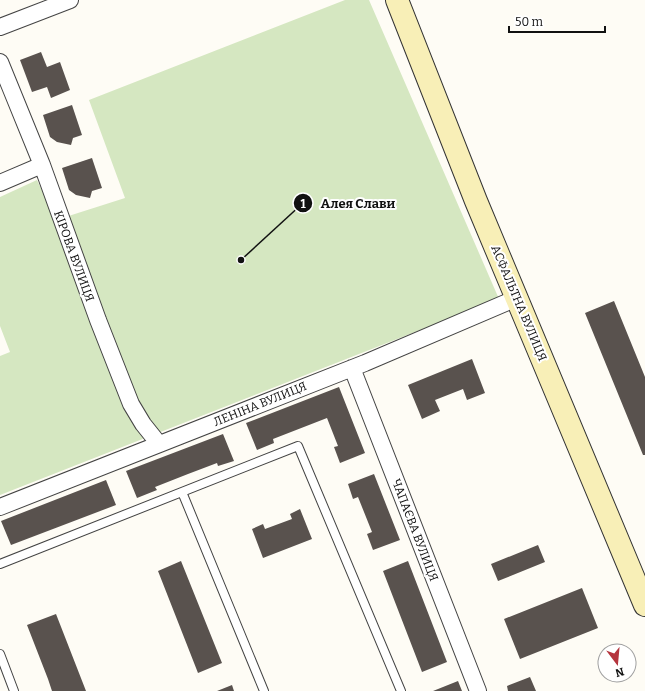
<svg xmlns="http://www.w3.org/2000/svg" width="645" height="691" font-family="Bitter,serif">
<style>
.green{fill:#d5e7c1}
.building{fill:#59524e}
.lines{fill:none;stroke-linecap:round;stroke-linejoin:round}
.service-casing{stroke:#444;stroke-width:10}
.minor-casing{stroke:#444;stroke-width:18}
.secondary-casing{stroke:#333;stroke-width:24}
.service{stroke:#fff;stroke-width:8}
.minor{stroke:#fff;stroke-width:16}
.secondary{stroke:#f8efb7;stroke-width:22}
.labels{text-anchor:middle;stroke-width:4;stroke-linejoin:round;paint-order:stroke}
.street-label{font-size:12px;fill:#111;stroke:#fff}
.leader{fill:none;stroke:#111;stroke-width:1.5}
.callout-dot{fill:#111;stroke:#fff;stroke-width:1.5}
.mark-label{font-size:12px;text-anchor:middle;font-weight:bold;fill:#fff}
.callout-label{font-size:13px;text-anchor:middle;font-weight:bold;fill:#111;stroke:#fff;stroke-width:4;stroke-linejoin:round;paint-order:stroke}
</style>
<rect width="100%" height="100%" fill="#fefcf5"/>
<!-- green -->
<path class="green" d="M345,0H369L499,299L0,495V356L10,352L0,326V197L37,180L56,220L125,198L89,100Z"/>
<!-- building -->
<path class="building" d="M41,52L47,67L60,62L70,90L51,98L47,87L32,92L20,60Z
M72,105L82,135L73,138L71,145L57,142L50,137L43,115Z
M92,158L102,188L92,191L90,198L76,195L69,190L62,168Z
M614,301L645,377V455H643L585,313Z
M472,359L485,393L467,400L463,389L435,400L440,411L422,419L408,385Z
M339,387L365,453L340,463L334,447L338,446L327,418L273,439L274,443L257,450L246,423Z
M223,434L234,461L218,466L217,463L188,474L155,487L157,490L137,498L126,471Z
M374,474L400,540L373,550L367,534L372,532L358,497L353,499L348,484Z
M106,480L116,505L11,545L1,521Z
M300,509L312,539L263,558L252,529L263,524L265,529L292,519L290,514Z
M538,545L545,562L498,581L491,564Z
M181,561L222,663L198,673L158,571Z
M408,561L447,662L422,672L383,571Z
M582,588L598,628L520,659L504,619Z
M56,614L86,691H52L48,679L27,625Z
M530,677L536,691H508L507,686Z
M458,681L462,691H433Z
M232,685L234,691H217Z"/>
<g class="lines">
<defs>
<path id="service" d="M182,492L264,691
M0,564L298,446L401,691
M0,654L14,691"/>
<path id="minor" d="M0,27L70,0
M0,62L42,165L98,320L131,404L143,424L159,444
M0,183L42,165
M352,368L478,691
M0,507L365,363L517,298"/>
<path id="secondary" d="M397,0L476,201L645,605"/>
</defs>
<!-- service casing -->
<use href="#service" class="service-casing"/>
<!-- minor casing -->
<use href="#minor" class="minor-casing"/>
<!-- secondary casing -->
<use href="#secondary" class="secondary-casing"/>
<!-- service -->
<use href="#service" class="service"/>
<!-- minor -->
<use href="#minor" class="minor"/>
<!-- secondary -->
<use href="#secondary" class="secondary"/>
</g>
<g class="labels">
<!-- street labels -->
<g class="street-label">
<text transform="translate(74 256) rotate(70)" y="4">КІРОВА ВУЛИЦЯ</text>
<text transform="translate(519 303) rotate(67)" y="4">АСФАЛЬТНА ВУЛИЦЯ</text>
<text transform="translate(260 404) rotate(-22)" y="4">ЛЕНІНА ВУЛИЦЯ</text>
<text transform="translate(415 530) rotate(69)" y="4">ЧАПАЄВА ВУЛИЦЯ</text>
</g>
</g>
<!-- callouts -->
<path class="leader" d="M241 260L303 203"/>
<g class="callout-dot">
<circle cx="241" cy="260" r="4"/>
<circle cx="303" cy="203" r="10"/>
</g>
<g class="mark-label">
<text x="303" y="208">1</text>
</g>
<g class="callout-label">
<text x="358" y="208">Алея Слави</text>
</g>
<!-- north arrow -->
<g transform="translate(617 663) rotate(164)"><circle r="19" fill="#ffffff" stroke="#a0a0a0"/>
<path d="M0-3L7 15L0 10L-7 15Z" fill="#b5343d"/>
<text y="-6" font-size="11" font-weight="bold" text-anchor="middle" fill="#111111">N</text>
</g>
<!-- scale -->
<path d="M509 26v6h96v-6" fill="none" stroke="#111111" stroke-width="2"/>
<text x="515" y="26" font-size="12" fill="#111111" stroke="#ffffff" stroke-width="3" paint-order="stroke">50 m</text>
</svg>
